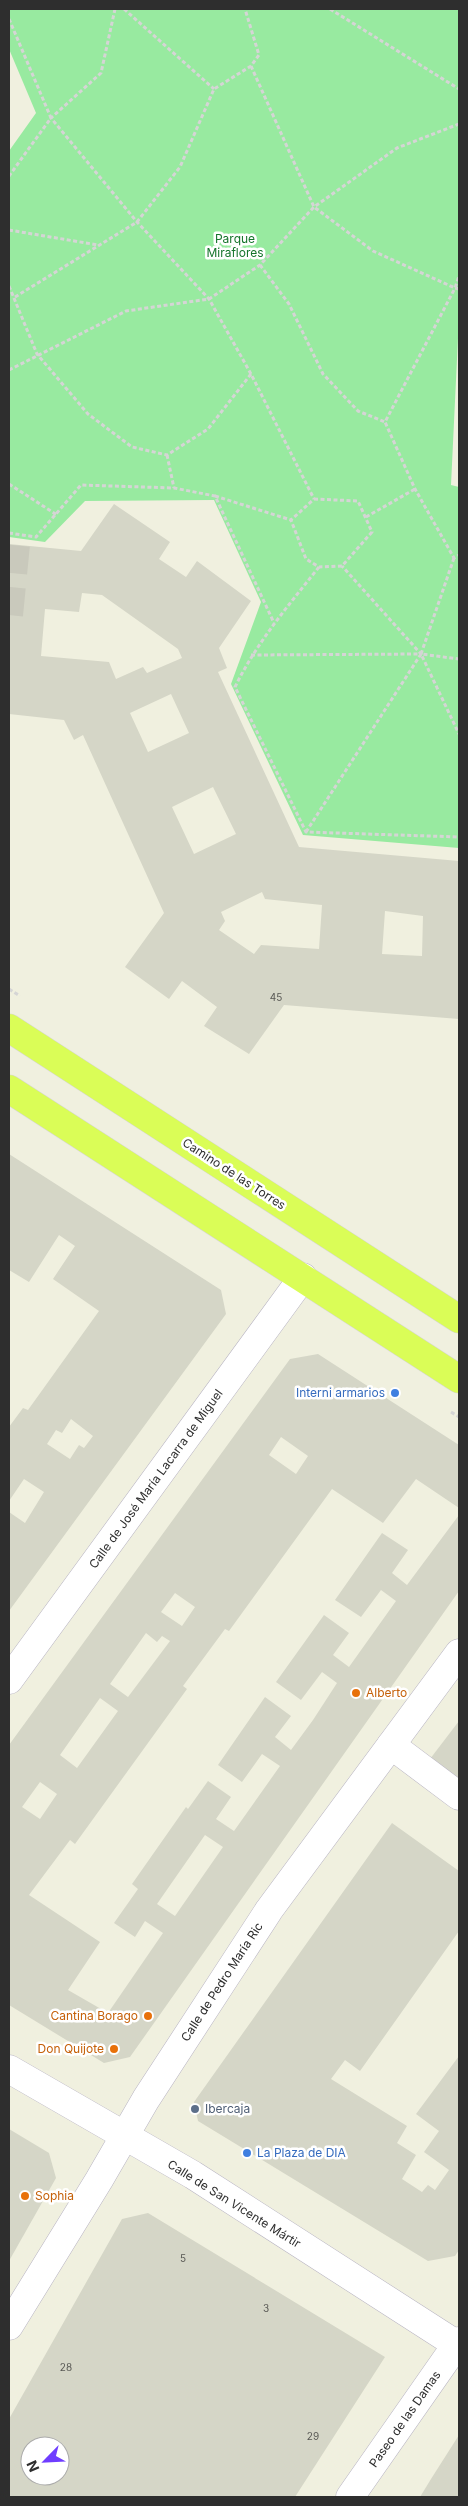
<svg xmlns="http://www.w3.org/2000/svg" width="468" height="2506" font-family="Inter,sans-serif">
<rect width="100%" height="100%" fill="#f0f0df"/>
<path fill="#98eaa0" d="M9 9H459V317L451 485 459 487V848L303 835 231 684 261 602 214 500 85 501 45 542 9 537V151L36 113 9 49Z"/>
<g fill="#d5d6c7" fill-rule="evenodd">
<path d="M114 504 170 542 159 559 186 577 197 561 251 601 219 648 227 668 218 672 299 847 459 861V1019L284 1005 249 1054 204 1026 217 1007 182 981 169 999 125 967 164 913 83 735 74 740 64 720 9 714V544L81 551ZM82 593 102 595 178 649 182 658 147 673 143 667 116 679 109 662 41 656 45 609 79 612ZM171 694 189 733 148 752 130 713ZM213 787 236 834 194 854 172 807ZM262 892 265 899 322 905 319 949 261 945 254 954 219 930 225 921 221 912ZM385 911 423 916 422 956 382 954Z"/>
<path d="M9 1154 221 1290 226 1314 9 1611V1512L25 1523 44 1492 24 1479 9 1501V1427L23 1408 28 1410 99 1311 53 1279 75 1246 59 1235 29 1282 9 1270ZM71 1419 93 1436 84 1448 79 1445 70 1459 47 1444 56 1430 62 1433Z"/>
<path d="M318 1354 459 1445V1508L416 1479 383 1523 332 1489 229 1631 225 1629 183 1686 187 1689 75 1844 70 1840 29 1895 100 1942 68 1990 108 2013 163 1933 145 1921 135 1937 114 1923 138 1889 132 1884 186 1807 188 1809 208 1781 231 1797 216 1819 234 1831 280 1766 262 1754 242 1782 218 1765 265 1697 291 1716 275 1737 291 1750 313 1720 337 1683 322 1672 301 1700 276 1682 324 1615 349 1633 333 1655 349 1667 396 1601 381 1590 361 1617 335 1600 382 1533 408 1550 392 1573 407 1585 459 1515V1591L130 2057 104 2063 9 2005V1745L290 1359ZM281 1437 308 1456 296 1474 269 1455ZM175 1593 195 1607 182 1626 161 1612ZM146 1633 157 1642 162 1636 170 1641 128 1697 110 1684ZM100 1698 118 1711 77 1768 60 1755ZM40 1782 57 1794 40 1819 22 1807ZM205 1835 223 1847 175 1916 157 1904Z"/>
<path d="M459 1721V1780L430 1759Z"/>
<path d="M392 1823 459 1871V1931L360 2071 345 2060 331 2079 407 2126 397 2143 416 2155 402 2179 422 2192 428 2185 435 2190 449 2170 424 2152 439 2131 416 2114 459 2056V2250L455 2256 428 2261 198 2121 194 2102Z"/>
<path d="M9 2129 49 2153 56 2178 9 2261Z"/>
<path d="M148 2213 385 2357 295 2497H9V2419L122 2219ZM30 2446H60V2476H30Z"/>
<path d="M459 2435V2497H420L431 2479Z"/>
</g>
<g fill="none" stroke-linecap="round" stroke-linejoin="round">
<path stroke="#c9c9bc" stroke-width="28" stroke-dasharray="28 14" stroke-linecap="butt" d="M9 615 17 534"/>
<g stroke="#b7b3c2" stroke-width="29">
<g id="street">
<path d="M9 1680 303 1277"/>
<path d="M391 1745 459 1796"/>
<path d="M9 2069 193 2175 459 2346"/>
<path d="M9 2326 99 2180 146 2099 269 1910 459 1653"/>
</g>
</g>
<g stroke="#b7b3c2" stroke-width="29">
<path id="secondary" d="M350 2497 459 2341"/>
</g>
<g stroke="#d5d5d5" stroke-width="29">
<g id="primary">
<path d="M9 1028 459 1319"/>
<path d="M9 1089 459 1379"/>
</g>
</g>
<g stroke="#d5d5d5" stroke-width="3" stroke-dasharray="4 2.5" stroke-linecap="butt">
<path d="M115 9 101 73 51 118 137 222 209 299 251 374 314 499"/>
<path d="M124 9 214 89"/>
<path d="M330 9 459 89"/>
<path d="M9 19 51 118 9 176"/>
<path d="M251 66 314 207 373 251 455 288 459 276"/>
<path d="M9 230 98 245"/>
<path d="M260 265 289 304 323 374 358 411 385 422"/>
<path d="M9 286 37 354 88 414 132 447 167 455 208 429 251 374"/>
<path d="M459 289 455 288 385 422 415 489 454 558 459 555"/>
<path d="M15 297 137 222 180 167 214 89 251 66 259 55 245 9"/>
<path d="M9 370 126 311 209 299 260 265 314 207 397 148 459 124"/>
<path d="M167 455 174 488"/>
<path d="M9 484 57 515"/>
<path d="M215 496 291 520"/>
<path d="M314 499 358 501 372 532 342 566 319 567 306 559 291 520Z"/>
<path d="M366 517 415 489"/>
<path d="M9 533 36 537 81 485 174 488 215 496 274 623"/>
<path d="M454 558 421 654 459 659"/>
<path d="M319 567C288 606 257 642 235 687L306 832 459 837"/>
<path d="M251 655 421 654 342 566"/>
<path d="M306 832 421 654 459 734"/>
<path d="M9 989 20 996"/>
<path d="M451 1412 459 1417"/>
</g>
<use href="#street" stroke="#fff" stroke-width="28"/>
<use href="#secondary" stroke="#fff" stroke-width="28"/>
<use href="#primary" stroke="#dafd57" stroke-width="28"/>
</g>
<g fill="#3f7fe0" stroke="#fff" stroke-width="2">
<circle cx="395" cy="1393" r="5"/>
<circle cx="247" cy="2153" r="5"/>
</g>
<g fill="#e8710a" stroke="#fff" stroke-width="2">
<circle cx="356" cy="1693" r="5"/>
<circle cx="148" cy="2016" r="5"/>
<circle cx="114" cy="2049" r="5"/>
<circle cx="25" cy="2196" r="5"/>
</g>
<circle fill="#5c6f8a" stroke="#fff" stroke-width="2" cx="195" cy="2109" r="5"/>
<g text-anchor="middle" stroke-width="5" stroke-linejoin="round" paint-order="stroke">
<g font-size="10" fill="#585854">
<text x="276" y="1001">45</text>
<text x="183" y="2262">5</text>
<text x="266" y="2312">3</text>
<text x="66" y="2371">28</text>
<text x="313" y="2440">29</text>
</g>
<g font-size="12" fill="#15742b" stroke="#fff">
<text x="235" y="243">Parque<tspan x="235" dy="14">Miraflores</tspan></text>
</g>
<g font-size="12" fill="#2e2e2e" stroke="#fff">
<text transform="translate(234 1174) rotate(33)" y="4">Camino de las Torres</text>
<text transform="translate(156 1479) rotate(-54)" y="4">Calle de José María Lacarra de Miguel</text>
<text transform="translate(222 1982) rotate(-57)" y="4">Calle de Pedro María Ric</text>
<text transform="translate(234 2204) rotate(32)" y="4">Calle de San Vicente Mártir</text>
<text transform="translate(405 2419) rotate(-55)" y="4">Paseo de las Damas</text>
</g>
<g font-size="12" fill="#366cbe" stroke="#fff" text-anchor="end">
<text x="385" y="1397">Interni armarios</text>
<text x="257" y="2157" text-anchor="start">La Plaza de DIA</text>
</g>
<g font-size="12" fill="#c56008" stroke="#fff" text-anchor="start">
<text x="366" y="1697">Alberto</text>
<text x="138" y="2020" text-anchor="end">Cantina Borago</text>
<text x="104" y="2053" text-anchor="end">Don Quijote</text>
<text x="35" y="2200">Sophia</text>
</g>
<g font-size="12" fill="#4e5e75" stroke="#fff" text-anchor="start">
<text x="205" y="2113">Ibercaja</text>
</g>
</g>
<rect width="468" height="2506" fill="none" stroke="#2e2e2e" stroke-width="20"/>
<g transform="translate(45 2461) rotate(246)"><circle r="24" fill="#ffffff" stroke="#ababab"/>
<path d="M0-4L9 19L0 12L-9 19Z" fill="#6f3dff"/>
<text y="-8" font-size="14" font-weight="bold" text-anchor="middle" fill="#2e2e2e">N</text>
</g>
</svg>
